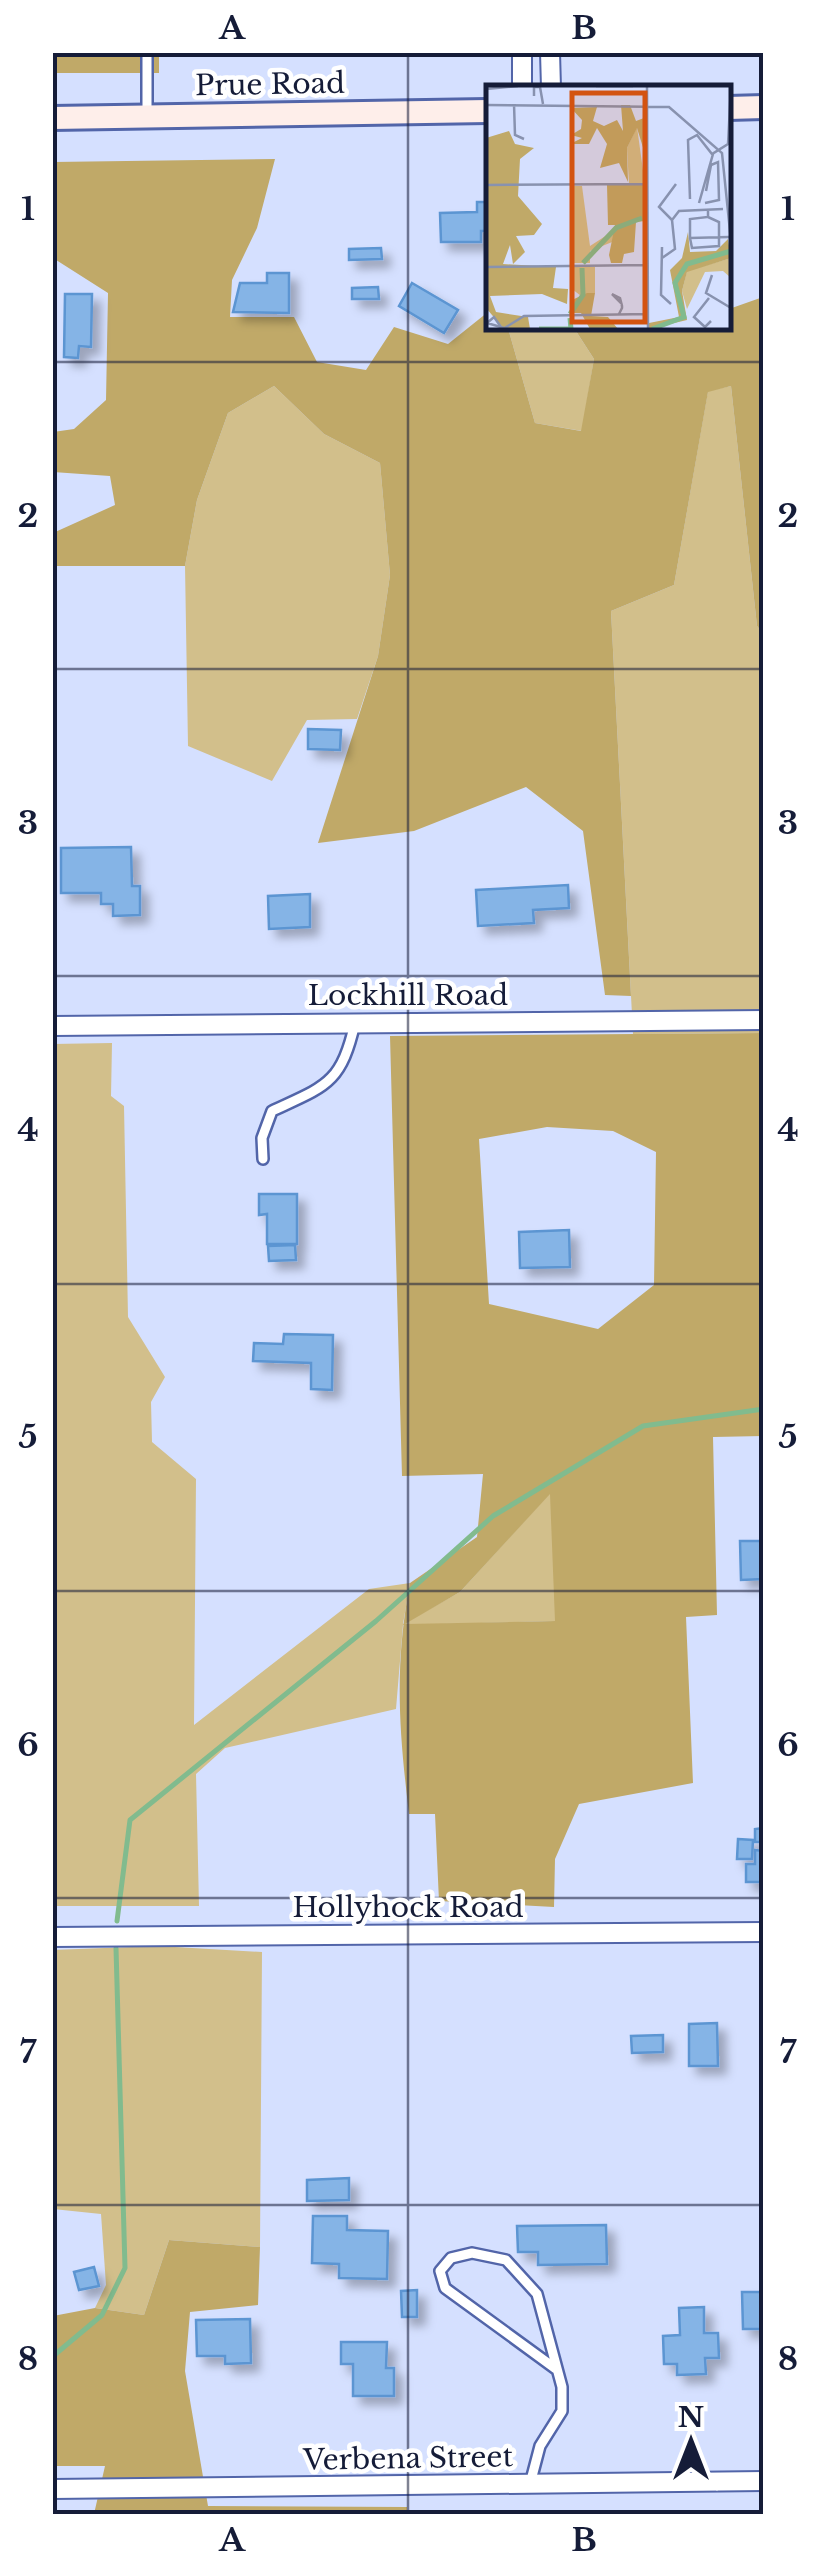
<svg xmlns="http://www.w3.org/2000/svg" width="816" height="2567" font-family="'Libre Baskerville',serif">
<defs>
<filter id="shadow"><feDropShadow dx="8" dy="8" stdDeviation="5" flood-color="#0004"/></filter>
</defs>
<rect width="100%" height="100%" fill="#d5e0ff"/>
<g fill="#d2bf8b">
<path d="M508 328H574L594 359 582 431 535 423Z"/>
<path d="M274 386 324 434 380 463 390 575 378 656 357 719 307 720 272 781 188 746 185 566 197 500 228 413Z"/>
<path d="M731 386 757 626 763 633V1033L633 1034 611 611 674 585 708 391Z"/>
<path d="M112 1043 111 1096 124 1106 128 1317 165 1377 151 1402 152 1442 196 1479 194 1725 369 1589 410 1583 403 1624 460 1592 551 1492 556 1621 403 1625 396 1709 225 1748 196 1774 199 1906H53L52 1044Z"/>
<path d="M158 1946 262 1952 260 2247 169 2240 144 2315 95 2308 106 2285 101 2214 53 2209 52 1950Z"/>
</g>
<g fill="#c0a968" fill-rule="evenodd">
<path d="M52 53H159V73H53Z"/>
<path d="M275 159 257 228 232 280 230 317H294L317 362 366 370 394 327 448 344 488 312V328H508L535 423 581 431 594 359 574 328H728L729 309 763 297V633L757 626 731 386 708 392 674 585 611 611 631 996 605 995 583 831 526 787 414 831 318 843 378 656 390 575 380 463 324 434 274 386 228 413 197 500 185 566H53V533L115 505 110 476 53 472V432L74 429 106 400 108 293 53 258V162Z"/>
<path d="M763 1033V1436L713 1437 717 1615 686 1617 693 1783 579 1804 555 1859 554 1907 439 1901 435 1814H409C399 1730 394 1667 410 1583L477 1537 483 1474 402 1476 390 1036ZM547 1127 613 1131 656 1152 654 1285 598 1329 489 1304 479 1139ZM550 1494 555 1621 405 1624 460 1592Z"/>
<path d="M169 2240 260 2247 258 2305 190 2312 185 2371 208 2506 407 2507V2514H94L105 2466H53V2316L95 2308 144 2315Z"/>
</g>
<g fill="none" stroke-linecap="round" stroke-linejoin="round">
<g stroke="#81bb8e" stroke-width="5">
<path d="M117 1921 130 1820 376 1621 493 1516 643 1426 764 1409"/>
<path d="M52 2357 102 2315 125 2268 116 1948"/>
</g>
</g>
<g fill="#85b4e6" stroke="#5b95d2" stroke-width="2.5" filter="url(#shadow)">
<path d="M477 202H488V231H481V242H441L440 213 477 212Z"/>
<path d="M381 248 382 259 349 260V249Z"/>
<path d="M267 273H289V313L233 312 240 283H267Z"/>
<path d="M412 283 458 310 444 333 399 306Z"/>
<path d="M378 287 379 299H352V288Z"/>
<path d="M65 294H92L91 347 79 346 78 358 64 357Z"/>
<path d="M308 729 341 730 340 750 308 749Z"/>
<path d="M131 847 132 886H140V915L113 916V904H101V893H61V848Z"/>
<path d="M568 885 569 908 533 910 534 923 478 926 476 890Z"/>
<path d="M310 894V927L269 929 268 896Z"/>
<path d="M259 1194H297V1244H267V1214L259 1215Z"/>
<path d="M569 1230 570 1267 520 1268 519 1232Z"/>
<path d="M295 1245 296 1260 269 1261 268 1246Z"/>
<path d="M284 1334 333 1335 332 1390 311 1389V1363L253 1361 254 1343 283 1344Z"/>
<path d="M740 1541H764V1579L741 1580Z"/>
<path d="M764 1828V1842H755V1829Z"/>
<path d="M738 1839 753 1840 752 1859H737Z"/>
<path d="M755 1850 764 1851V1882H746V1864H755Z"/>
<path d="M717 2023 718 2066H689V2024Z"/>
<path d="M663 2035V2052L632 2053 631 2036Z"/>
<path d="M349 2178V2200L307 2201V2180Z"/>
<path d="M313 2216H347V2230L388 2231 387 2279 339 2278V2264L312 2263Z"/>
<path d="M606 2225 607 2264 538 2265V2252H518L517 2226Z"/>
<path d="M94 2267 99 2286 79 2290 74 2272Z"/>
<path d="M417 2290V2317H402L401 2291Z"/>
<path d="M742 2292H764V2329H743Z"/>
<path d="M704 2307V2333H718L719 2358H705L706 2374 677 2375V2364H664L663 2336 680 2335 679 2308Z"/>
<path d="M250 2319 251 2363 225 2364V2356H197L196 2320Z"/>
<path d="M341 2342H387L386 2368H394V2396H353V2364H341Z"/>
</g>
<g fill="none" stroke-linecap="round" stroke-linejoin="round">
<g stroke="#5265a9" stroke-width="14">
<g id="service">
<path d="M147 52V113"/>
<path d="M263 1159 262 1138 272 1111C326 1086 341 1084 355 1023"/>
<path d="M530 2484 540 2446 562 2411V2387L537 2294 506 2260 472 2253 451 2258 440 2271 445 2288 556 2369"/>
</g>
</g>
<g stroke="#5265a9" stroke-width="22">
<g id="minor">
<path d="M522 52V88"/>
<path d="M550 52 551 88"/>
<path d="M52 1026 764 1020"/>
<path d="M52 1937 764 1932"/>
<path d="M52 2489 764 2481"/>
</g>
</g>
<g stroke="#5265a9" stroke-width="28">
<g id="secondary">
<path d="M728 108 764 107"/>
<path d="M52 118 488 111"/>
</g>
</g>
<use href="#service" stroke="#fff" stroke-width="9"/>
<use href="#minor" stroke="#fff" stroke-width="18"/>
<use href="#secondary" stroke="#feeeea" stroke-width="22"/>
</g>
<path fill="none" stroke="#151c38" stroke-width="2.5" stroke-opacity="0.55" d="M408 52V2514M52 362H764M52 669H764M52 976H764M52 1284H764M52 1591H764M52 1898H764M52 2205H764"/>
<g text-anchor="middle" stroke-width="9" stroke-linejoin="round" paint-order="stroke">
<g font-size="28" fill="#151c38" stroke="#fff">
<text transform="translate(270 84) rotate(-1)" y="10">Prue Road</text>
<text x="408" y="1005">Lockhill Road</text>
<text x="408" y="1917">Hollyhock Road</text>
<text transform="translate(408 2458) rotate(-1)" y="10">Verbena Street</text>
</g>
</g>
<g transform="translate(486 85)">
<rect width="245" height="245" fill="#d5e0ff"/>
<path d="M151 42 159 100H143L141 63ZM87 101H96L104 161 135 141 136 153 104 166V178H87ZM245 173V193L237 186 219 187 201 224 196 206 201 186ZM88 182H109V208L99 214 86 204Z" fill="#d2bf8b"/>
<path d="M135 20H144L150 36 158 33 159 69 151 43 141 63 142 97 133 78 114 83 121 59 111 43 103 59H84L96 53 85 50 95 44 96 35 85 23 111 22 107 36 118 41 131 35 137 46ZM23 46 29 59 48 63 34 74 32 111 56 139 48 150 30 151 39 167 27 179 24 160 17 179 70 182 67 203 82 204 81 219 56 209 4 211 10 227 42 232 44 244H18L0 223V53ZM121 100H159V136L150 137 148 167 138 169 136 178H125L123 170 129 140H122ZM202 147 204 167 230 166 242 154 245 173 201 187 196 206 201 235 163 244V238L193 232 184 185 196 173ZM101 208H109L105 231 122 232 132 244H104L95 228H85L86 215Z" fill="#c0a968"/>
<path fill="none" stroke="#81bb8e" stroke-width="5" d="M97 178 130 143 156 133M84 229 97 210 96 183M53 244H85L84 233M166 244 198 232 189 198 201 179 245 166"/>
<path fill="none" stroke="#8892af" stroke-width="2.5" d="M110 1H147M161 1 162 244M0 4 32 1M48 11V2H54L57 19M28 19 29 50 38 54M0 20 183 22 236 68 245 156M0 100 161 99M204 114 202 55 211 50 226 69 242 59 245 1M213 118 227 69M219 118 233 115 232 77 225 80 220 106M222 124V132L204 134V153L243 152M186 135 173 122 190 99M204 153 206 163 233 161V137L222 132M176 162 175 210 185 219M176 173 189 164 186 135 193 126 237 124M0 182 161 180M226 190 220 208 245 223M223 213 208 232 219 242 225 236M133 229 136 223V221L134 213 126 209 136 219M15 242 8 232 1 238 18 243M17 244 38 231 162 229"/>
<path fill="#d35310" fill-opacity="0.15" stroke="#d35310" stroke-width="5" d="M86 8H159V237H86Z"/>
<rect width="245" height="245" fill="none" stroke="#151c38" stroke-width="5"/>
</g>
<rect width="816" height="2567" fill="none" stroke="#ffffff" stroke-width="110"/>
<g transform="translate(691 2442)" stroke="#ffffff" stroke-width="8" paint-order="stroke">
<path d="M0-8L18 38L0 25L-18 38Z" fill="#151c38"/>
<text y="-15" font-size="28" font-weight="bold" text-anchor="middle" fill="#151c38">N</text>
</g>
<rect x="55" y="55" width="706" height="2457" fill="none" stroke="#151c38" stroke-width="4"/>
<g font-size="32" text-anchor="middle" font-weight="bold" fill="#151c38">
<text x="232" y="39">A</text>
<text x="584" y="39">B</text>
<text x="28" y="220">1</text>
<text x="788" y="220">1</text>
<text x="28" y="527">2</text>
<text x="788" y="527">2</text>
<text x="28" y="834">3</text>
<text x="788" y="834">3</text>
<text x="28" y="1141">4</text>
<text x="788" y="1141">4</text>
<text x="28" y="1448">5</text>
<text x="788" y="1448">5</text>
<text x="28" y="1756">6</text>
<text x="788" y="1756">6</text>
<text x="28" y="2063">7</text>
<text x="788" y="2063">7</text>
<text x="28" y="2370">8</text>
<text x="788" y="2370">8</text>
<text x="232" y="2551">A</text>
<text x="584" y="2551">B</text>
</g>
</svg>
